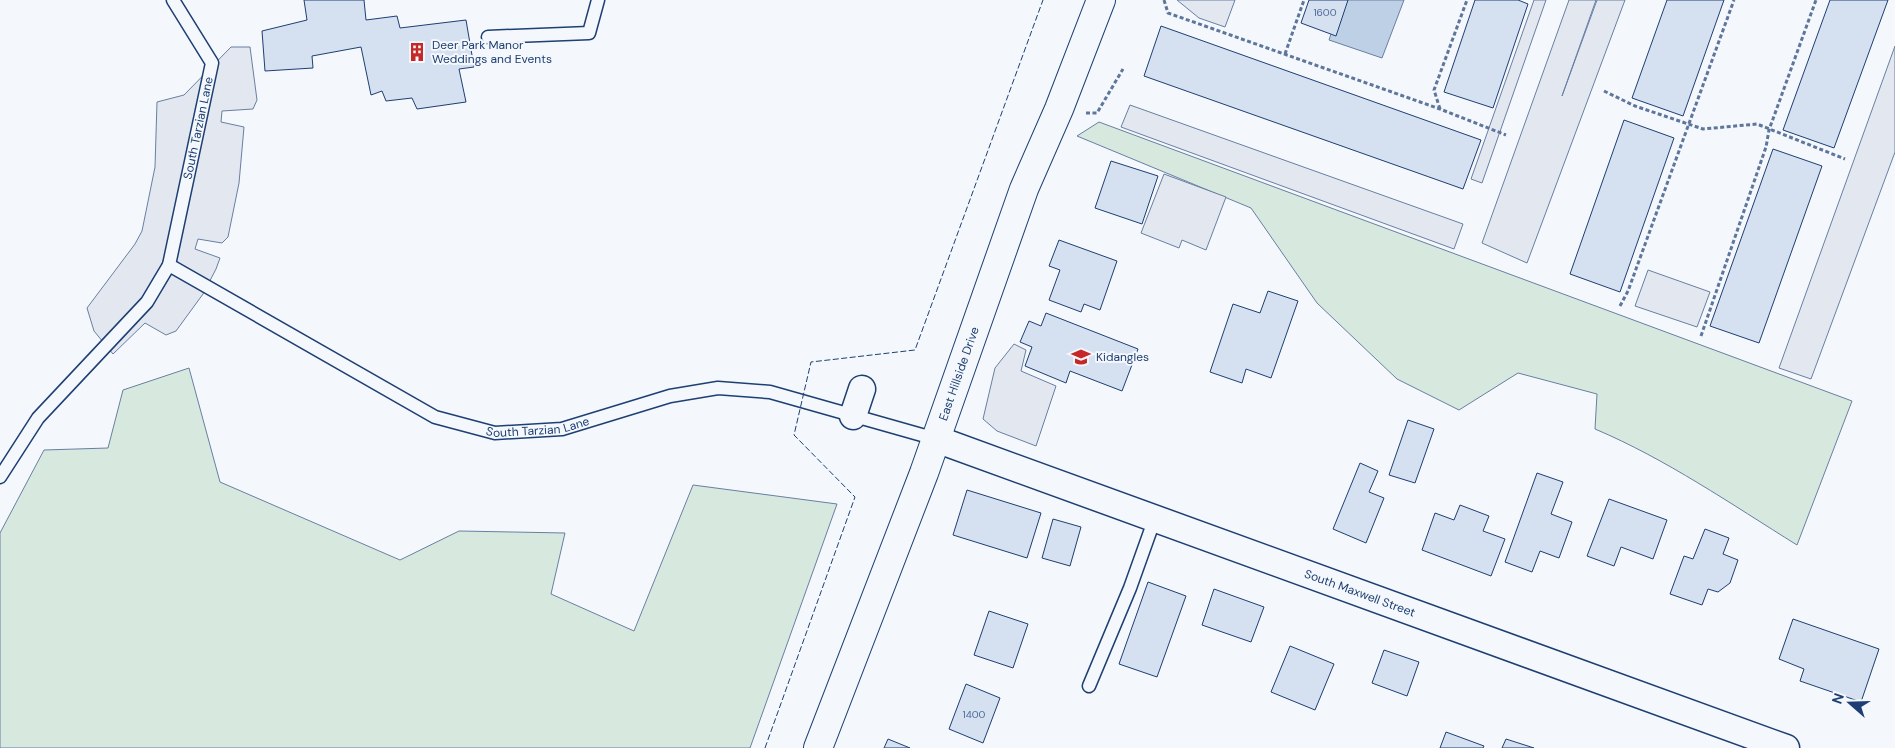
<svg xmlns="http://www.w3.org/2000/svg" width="1895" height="748" font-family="'DM Sans',sans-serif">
<rect width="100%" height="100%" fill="#f4f7fb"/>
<g fill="#d7e8df" stroke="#687fa3">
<path d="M1099 122 1852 401 1797 545C1731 504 1666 459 1595 429L1597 394 1518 373 1459 410 1397 379 1317 303 1251 208 1077 136Z"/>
<path d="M189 368 220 482 400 560 459 531 565 533 551 594 634 631 693 485 837 504 750 748H0V533L44 450 108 448 123 390Z"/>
</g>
<g fill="#e3e8f0" stroke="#687fa3">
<path d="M1177 0H1235L1225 27 1199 18Z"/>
<path d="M1534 0H1546L1482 183 1471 179Z"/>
<path d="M1569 0H1596L1562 96 1597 0H1625L1527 263 1482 243Z"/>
<path d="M1895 46V152L1811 379 1779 368Z"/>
<path d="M231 47H250L257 100 253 109 222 111 221 122 244 127 239 183 228 237 222 243 198 239 195 249 220 258 216 269 203 294 176 331 166 335 145 323 113 354 94 331 87 308 135 244 142 231 155 167 157 102 184 95Z"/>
<path d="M1130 105 1463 224 1454 249 1121 127Z"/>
<path d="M1164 174 1226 197 1206 250 1182 240 1179 248 1141 233Z"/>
<path d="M1648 270 1710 292 1697 327 1635 306Z"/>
<path d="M1014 344 1026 350 1021 371 1056 386 1036 446 997 431 983 419 995 368Z"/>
</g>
<path fill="#bed0e5" stroke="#687fa3" d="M1342 0H1404L1382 58 1329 40Z"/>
<g fill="#d5e0f0" stroke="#1d3f73">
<path d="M304 0H364L366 20 397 16 400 28 466 20 474 67 459 69 466 102 417 109 412 98 386 101 382 91 371 95 361 47 312 56 313 68 265 71 262 31 307 20Z"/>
<path d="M1309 0H1348L1336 36 1301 23Z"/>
<path d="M1475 0H1518L1528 4 1493 108 1444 92Z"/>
<path d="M1667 0H1724L1683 116 1632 98Z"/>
<path d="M1830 0H1888L1834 148 1783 130Z"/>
<path d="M1161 26 1481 140 1463 189 1144 76Z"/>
<path d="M1624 120 1674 138 1620 292 1570 274Z"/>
<path d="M1773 149 1822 166 1759 343 1710 326Z"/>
<path d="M1111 161 1158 176 1142 224 1095 208Z"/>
<path d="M1059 240 1117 261 1100 310 1084 304 1081 312 1049 300 1060 270 1049 266Z"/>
<path d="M1268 291 1298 301 1271 378 1246 369 1242 383 1210 372 1233 304 1260 313Z"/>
<path d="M1046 313 1138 349 1122 391 1070 371 1066 383 1025 366 1032 347 1020 342 1029 321 1041 326Z"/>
<path d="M1408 420 1434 429 1415 483 1389 475Z"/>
<path d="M1360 463 1378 471 1369 492 1384 498 1366 543 1333 529Z"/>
<path d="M1537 473 1563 482 1551 514 1572 522 1559 558 1540 551 1532 572 1505 562Z"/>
<path d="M967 490 1041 513 1027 558 953 535Z"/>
<path d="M1609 499 1667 520 1653 559 1621 547 1614 566 1587 556Z"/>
<path d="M1460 505 1489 516 1483 531 1505 539 1491 576 1422 550 1435 513 1454 520Z"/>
<path d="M1053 519 1081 527 1070 566 1042 558Z"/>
<path d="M1705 529 1729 538 1723 554 1738 560 1730 583 1718 592 1708 589 1702 605 1670 594 1684 556 1693 559Z"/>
<path d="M1148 582 1186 596 1157 677 1119 664Z"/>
<path d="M1214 589 1264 607 1251 642 1202 625Z"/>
<path d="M989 611 1028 624 1013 668 974 655Z"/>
<path d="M1793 619 1879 649 1861 702 1800 681 1804 669 1779 659Z"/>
<path d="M1290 646 1334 664 1315 710 1271 692Z"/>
<path d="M1384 650 1419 662 1407 696 1372 683Z"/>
<path d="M966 684 1000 698 983 743 949 729Z"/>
<path d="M1446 732 1484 746 1483 748H1440Z"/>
<path d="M888 739 910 748H884Z"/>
<path d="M1506 739 1534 748H1502Z"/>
</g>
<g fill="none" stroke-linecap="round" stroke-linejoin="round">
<g stroke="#1d3f73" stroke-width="15">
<g id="lane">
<path d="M488 37 589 33 598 0"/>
<path id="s1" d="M169 265 212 63 173 0"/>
<path id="s2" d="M0 477 38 418 147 302 169 265 435 417 495 433 562 429 670 396 718 388 770 392 936 439"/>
<path d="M1089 686 1130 588 1155 518"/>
</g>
</g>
<g stroke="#1d3f73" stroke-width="29">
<g id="street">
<path d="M853 416 862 389"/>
<path id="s3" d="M936 439 1786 748"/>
</g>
</g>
<g stroke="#1d3f73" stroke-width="30">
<g id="secondary">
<path id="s4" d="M818 748 924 473 1024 189 1059 109 1101 0"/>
</g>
</g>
<g stroke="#5e769c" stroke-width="3" stroke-dasharray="4 2.5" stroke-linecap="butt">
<path d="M1164 0 1168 13 1440 109 1506 135"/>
<path d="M1285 54 1304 0"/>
<path d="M1604 91 1635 106 1703 129 1757 124 1845 159"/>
<path d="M1440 109 1434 90 1467 0"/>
<path d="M1086 113H1097L1123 69"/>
<path d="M1620 306 1628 291 1734 0"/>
<path d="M1701 336 1766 147 1769 130 1816 0"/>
</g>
<use href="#lane" stroke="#f4f7fb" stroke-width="12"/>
<use href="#street" stroke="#f4f7fb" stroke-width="26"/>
<use href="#secondary" stroke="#f4f7fb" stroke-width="28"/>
<path stroke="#1d3f73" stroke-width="1" stroke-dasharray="6 2.5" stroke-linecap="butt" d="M765 748 855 497 794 435 811 362 915 350 1043 0"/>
</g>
<defs>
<g id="building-bare" transform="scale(1.5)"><path d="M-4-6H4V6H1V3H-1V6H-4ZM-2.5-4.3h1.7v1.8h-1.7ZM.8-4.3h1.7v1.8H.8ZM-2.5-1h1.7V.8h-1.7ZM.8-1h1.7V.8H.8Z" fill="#c62828" stroke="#f4f7fb" stroke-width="2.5" paint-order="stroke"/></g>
<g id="school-bare" transform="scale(1.5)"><path d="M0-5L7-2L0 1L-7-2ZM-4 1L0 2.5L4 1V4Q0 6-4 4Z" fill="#c62828" stroke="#f4f7fb" stroke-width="2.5" paint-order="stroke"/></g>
</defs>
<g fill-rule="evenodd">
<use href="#building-bare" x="417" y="52"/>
<use href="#school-bare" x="1081" y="357"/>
</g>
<g text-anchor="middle" stroke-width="4" stroke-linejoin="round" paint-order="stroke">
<g font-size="10" fill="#4b6792">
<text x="1325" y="16">1600</text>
<text x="974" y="718">1400</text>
</g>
<g font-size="12" fill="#1d3f73" stroke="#f4f7fb" text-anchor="start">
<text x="432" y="49">Deer Park Manor<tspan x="432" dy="14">Weddings and Events</tspan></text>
<text x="1096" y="361">Kidangles</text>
</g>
<g font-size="12" fill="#1d3f73" stroke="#f4f7fb">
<text dy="4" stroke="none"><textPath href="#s1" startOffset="140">South Tarzian Lane</textPath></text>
<text dy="4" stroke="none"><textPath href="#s4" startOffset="400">East Hillside Drive</textPath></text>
<text dy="4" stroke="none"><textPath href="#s2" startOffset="684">South Tarzian Lane</textPath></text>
<text dy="4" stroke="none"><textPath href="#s3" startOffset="451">South Maxwell Street</textPath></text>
</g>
</g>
<g transform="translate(1850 703) rotate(290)" stroke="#f4f7fb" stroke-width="4" paint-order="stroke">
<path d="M0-4L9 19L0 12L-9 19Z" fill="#1d3f73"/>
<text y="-8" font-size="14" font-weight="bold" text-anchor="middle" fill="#1d3f73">N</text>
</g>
</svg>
